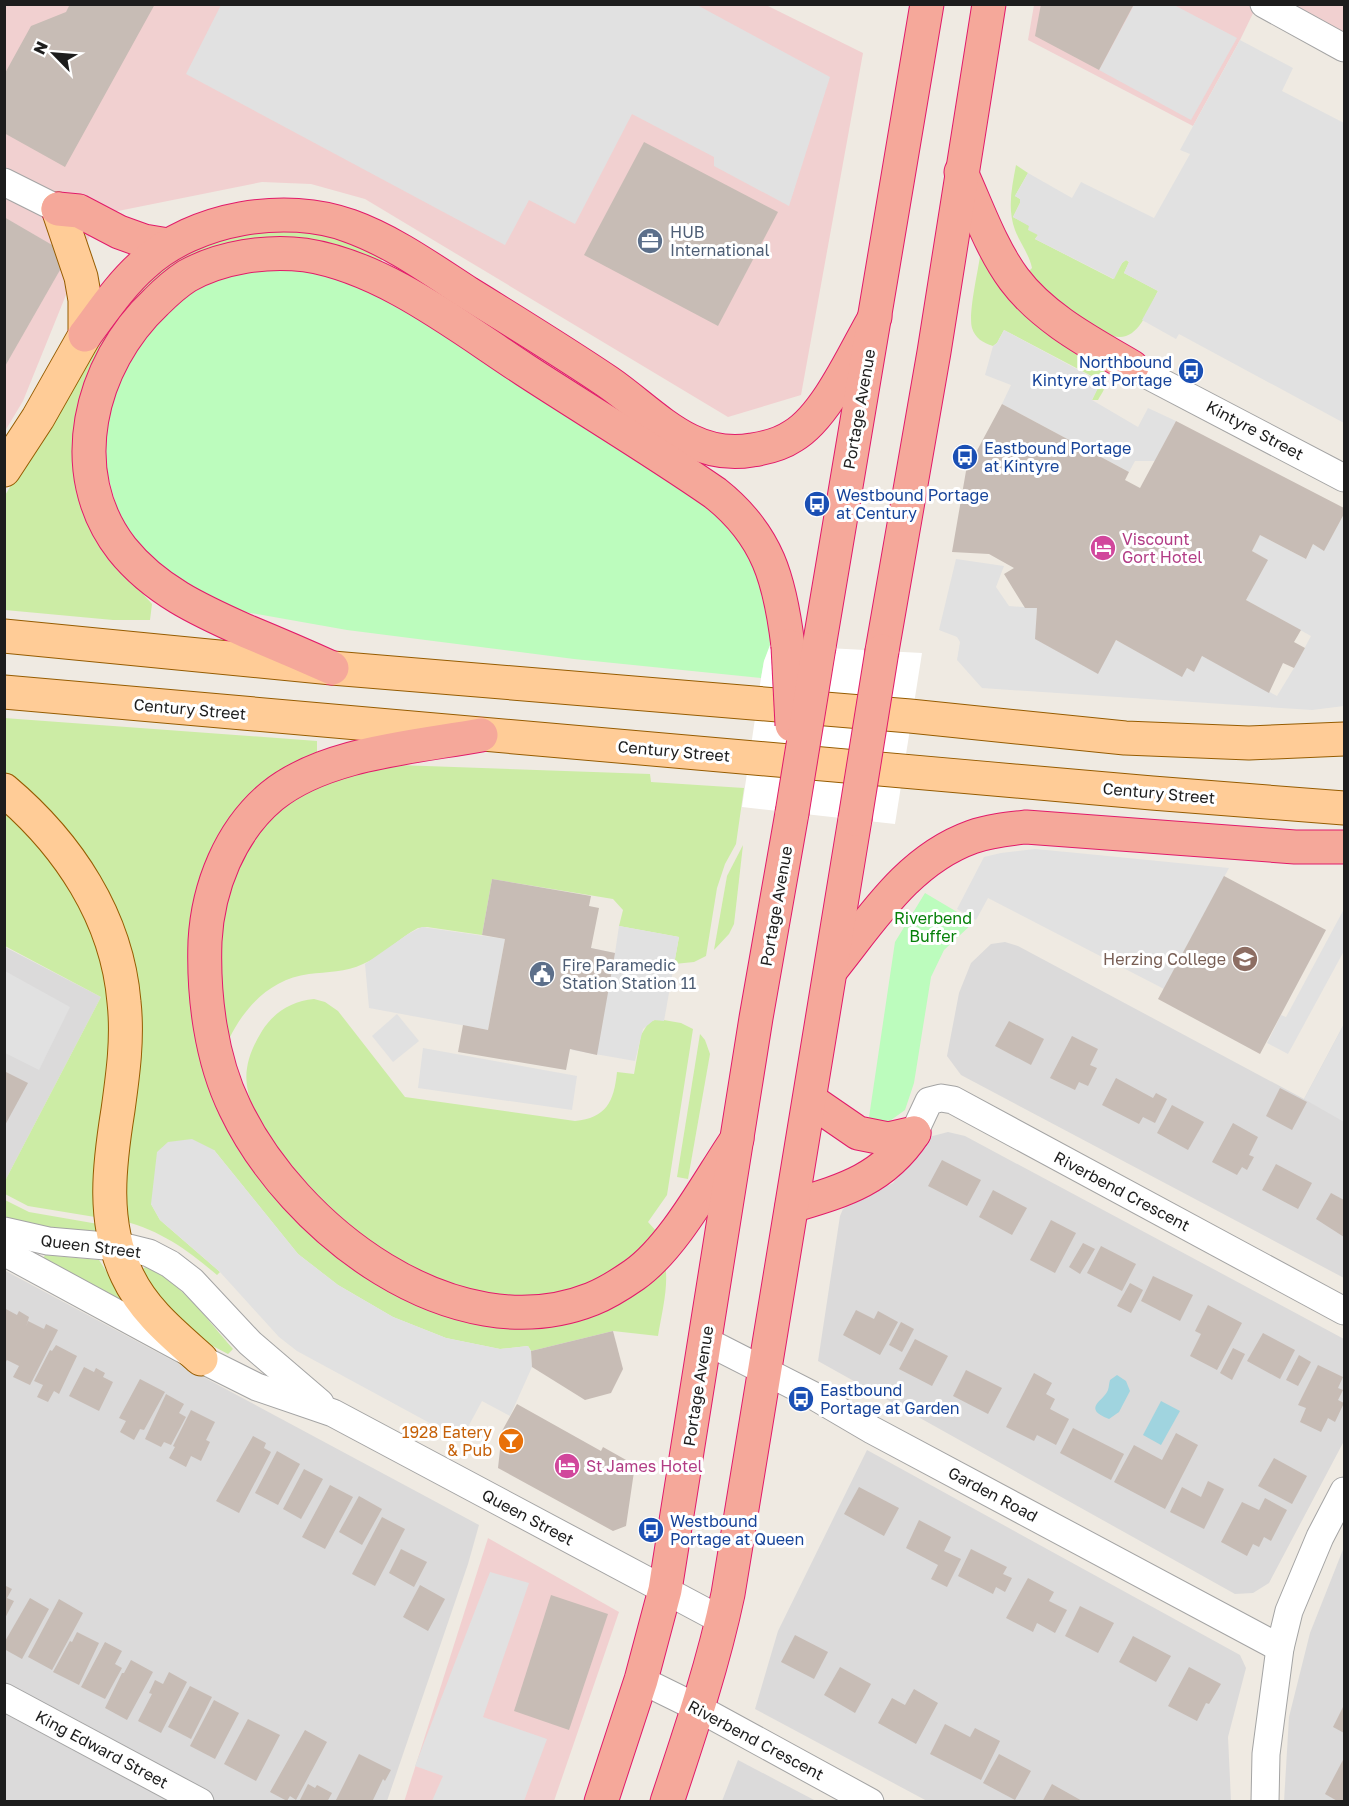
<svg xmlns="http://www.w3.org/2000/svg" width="1349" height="1806" font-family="'Golos Text',sans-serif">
<rect width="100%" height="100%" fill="#efeae2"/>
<g fill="#dbdada">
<path d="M1005 942 1018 946 1304 1099 1344 1024V1278L961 1075 947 1056 959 993 971 963 991 944Z"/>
<path d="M5 947 101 997 5 1181Z"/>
<path d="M948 1132 965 1136 1344 1339V1441L1269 1583 1253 1593 1235 1594 818 1361 840 1216 843 1209 893 1183 917 1154 925 1138Z"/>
<path d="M4 1270 479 1525 468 1564 387 1801H5Z"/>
<path d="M867 1450 1240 1655 1246 1668 1228 1737 1231 1801H927L755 1709 778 1631Z"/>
<path d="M1344 1547V1801L1284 1802 1289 1717 1310 1633Z"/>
<path d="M738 1760 816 1801H722Z"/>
</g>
<g fill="#f1d0d0">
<path d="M5 5H766L863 53 801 395 728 417 365 199 311 184 262 182 118 211H114L102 206 23 401 5 431Z"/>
<path d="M1034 5H1257L1240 40 1193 126 1028 40Z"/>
<path d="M1264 5H1344V48Z"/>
<path d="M488 1538 619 1612 554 1801 404 1802Z"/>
</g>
<g fill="#cceca5">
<path d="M1016 165 1028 173 1015 196 1020 199V203L1013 217 1030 226 1038 235 1035 239 1113 279 1122 263 1126 260 1129 262 1124 273 1158 291C1151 304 1142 331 1126 336 1100 345 1044 291 1026 274L1032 268C1029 254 1020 243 1015 230 1007 208 1012 187 1016 165Z"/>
<path d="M266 229 316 231 384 255 381 262 85 392 135 585 152 604 150 620H113L5 610 4 497 101 336 145 282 175 260 219 239Z"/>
<path d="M980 256 1103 369C1110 382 1105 388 1098 400H1092L1101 381 1004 330 997 343 993 346C983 343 975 338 972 328 968 314 978 272 980 256Z"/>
<path d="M4 718 317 741V757L193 912 259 1173 471 1318 665 1263C669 1286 662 1312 658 1336L613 1331 531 1351 528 1346 500 1349 446 1338 393 1317 338 1285 298 1254 214 1150 151 1204 160 1220 220 1272 217 1275C188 1250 161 1231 124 1221L134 978 5 775Z"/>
<path d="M398 765 650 774 651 782 744 788 736 844 725 864 717 888 706 956 694 962 674 964 679 937 619 926 623 910 613 899 492 879 482 935 427 927 418 928C399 938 383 956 363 964 346 972 327 972 309 974 271 979 245 1006 229 1039L220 1007 219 915 254 833 311 785Z"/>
<path d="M4 806 36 834 97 933 114 1005 95 1217 28 1206 5 1194V1181L101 997 5 946Z"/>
<path d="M743 845 734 924 729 934 714 950 727 876Z"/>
<path d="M314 999 325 1002 338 1011 405 1097 575 1121C606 1118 614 1102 617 1072L634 1074 641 1035 649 1022 658 1019 681 1023 693 1029 667 1195 648 1222 657 1232C621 1275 562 1303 505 1297 473 1294 442 1283 413 1270 397 1262 383 1250 368 1240 356 1231 342 1224 330 1214 319 1205 310 1191 300 1180 279 1155 252 1120 247 1086 244 1066 252 1047 262 1031 274 1012 292 1001 314 999Z"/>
<path d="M700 1034 705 1040 710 1054 688 1179 677 1177Z"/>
<path d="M5 1200 29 1212 98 1224 97 1231C66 1230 33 1229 5 1216Z"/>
<path d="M45 1255 99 1260 130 1308 43 1259Z"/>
<path d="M146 1266C183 1285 206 1318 233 1349L228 1354 207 1343 165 1307 141 1271Z"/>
</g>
<g fill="#bcfcbd">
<path d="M261 267 322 270 392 302 702 497 756 558 774 638 764 661 761 678 574 659 347 630 228 609 170 573 144 551 119 515 107 473 105 432 110 398 145 331 197 287 229 274Z"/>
<path d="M925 893 974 922 944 950 931 977 914 1083 905 1110 887 1123 868 1124 895 942Z"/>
</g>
<g fill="#e1e1e1">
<path d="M697 5 830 77 789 206 714 166V157L632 114 575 224 529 200 505 245 186 74 221 5Z"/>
<path d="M1134 5H1174L1237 38 1191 120 1099 70Z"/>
<path d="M1240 40 1293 68 1282 91 1344 123V423L1179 334 1176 339 1142 320 1158 291 1124 273 1129 262 1126 260 1122 263 1114 279 1035 239 1038 235 1028 230 1029 226 1013 217 1020 203V199L1015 196 1028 173 1072 198 1081 182 1154 218 1190 154 1180 150Z"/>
<path d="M1004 330 1101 382 1092 400 1138 427 1148 408 1176 421 1155 461H1135L1129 472 1002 404 1011 385 985 375 993 346 997 343Z"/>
<path d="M1344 514V706L1312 710 982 688 957 660 960 642 957 637 939 630 956 559 1004 566 996 587 1009 606 1037 608 1036 639 1097 673 1116 640 1182 676 1187 668 1194 672 1202 656 1277 696 1294 668 1311 636 1246 600 1267 560 1252 551 1260 535 1306 559 1313 544 1324 550Z"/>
<path d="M1035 849 1077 853 1229 868 1164 989 988 898 976 920 957 909 984 857 1001 853Z"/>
<path d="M1344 909V951L1288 1054 1267 1043 1281 1015 1286 1017Z"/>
<path d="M619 926 679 937 664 1021 654 1020 643 1029 635 1061 572 1050 591 948 615 953Z"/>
<path d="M422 927 505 939 488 1030 369 1008 365 964 408 934Z"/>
<path d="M5 971 70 1007 39 1070 5 1053Z"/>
<path d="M397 1014 419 1041 393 1062 372 1036Z"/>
<path d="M1344 1024V1122L1304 1099Z"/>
<path d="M423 1048 577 1076 572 1110 418 1088Z"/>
<path d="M192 1139 214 1150 298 1254 338 1285 393 1317 446 1338 500 1349 528 1346 531 1351 532 1367 510 1416 482 1401 461 1440 297 1351 279 1337 220 1272 160 1220 151 1204 157 1152 168 1142Z"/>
<path d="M490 1572 529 1583 483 1717 547 1739 524 1801H432L443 1776 415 1766Z"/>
</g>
<g fill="#a0d4df">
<path d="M1117 1375 1126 1381 1130 1391 1119 1412 1109 1419C1081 1408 1104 1401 1108 1390 1109 1387 1109 1383 1110 1380Z"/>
<path d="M1161 1401 1180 1411 1161 1445 1143 1435Z"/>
</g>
<path fill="#fff" d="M770 645 922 653 895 824 742 807 761 678 764 661Z"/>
<g fill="#c7bcb5">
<path d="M70 4H155L65 167 4 133V75L31 26 66 12Z"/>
<path d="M1041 4H1134L1099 70 1035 36Z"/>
<path d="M644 142 778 212 718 326 584 255Z"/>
<path d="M4 217 59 249 64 263 4 368Z"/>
<path d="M1002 404 1129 472 1125 480 1140 488 1176 421 1344 508V514L1324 551 1313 544 1306 559 1260 535 1252 551 1268 560 1246 600 1301 630 1294 642 1305 648 1294 668 1283 663 1269 693 1202 656 1194 672 1187 668 1182 677 1116 640 1098 674 1035 639 1037 608H1025L1004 574 1014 568 989 554 952 552 966 471Z"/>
<path d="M1224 876 1326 930 1260 1054 1158 999Z"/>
<path d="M492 879 591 896 589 906 599 908 591 948 615 953 597 1055 570 1049 566 1070 458 1052 463 1025 488 1030 505 939 482 935Z"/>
<path d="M1009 1021 1044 1039 1031 1065 995 1046Z"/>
<path d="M1072 1036 1098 1049 1090 1065 1097 1068 1088 1086 1079 1082 1075 1090 1050 1078Z"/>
<path d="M4 1071 28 1083 4 1127Z"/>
<path d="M1116 1078 1153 1098 1156 1093 1167 1099 1155 1123 1143 1117 1139 1124 1102 1105Z"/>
<path d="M1280 1088 1307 1102 1292 1130 1266 1116Z"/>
<path d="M1172 1105 1204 1122 1188 1150 1157 1133Z"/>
<path d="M1233 1123 1258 1137 1249 1155 1254 1157 1247 1170 1242 1167 1237 1175 1212 1162Z"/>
<path d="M942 1160 981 1180 967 1206 928 1186Z"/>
<path d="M1276 1164 1312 1183 1298 1209 1262 1190Z"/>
<path d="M993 1190 1027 1208 1012 1235 979 1217Z"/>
<path d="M1331 1193 1344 1200V1237L1316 1219Z"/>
<path d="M1051 1220 1076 1233 1055 1273 1030 1260Z"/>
<path d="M1083 1243 1095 1249 1080 1274 1069 1267Z"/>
<path d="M1101 1246 1136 1264 1122 1291 1087 1273Z"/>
<path d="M1153 1276 1193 1295 1180 1321 1141 1301Z"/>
<path d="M1130 1283 1143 1290 1131 1313 1117 1306Z"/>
<path d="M1208 1305 1242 1323 1217 1370 1190 1356 1201 1334 1195 1331Z"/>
<path d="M4 1308 17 1315 19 1311 29 1317 26 1327 28 1321 44 1329 46 1324 58 1330 30 1385 13 1377 19 1366 7 1360 4 1365Z"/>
<path d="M856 1310 874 1319 878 1311 898 1322 880 1355 843 1335Z"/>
<path d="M901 1322 914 1329 902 1352 889 1345Z"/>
<path d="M613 1331 623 1369 611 1393 585 1400 532 1367 531 1351Z"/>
<path d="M1263 1333 1295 1350 1280 1379 1247 1361Z"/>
<path d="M915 1339 948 1356 932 1386 899 1369Z"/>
<path d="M56 1345 77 1356 59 1394 54 1391 48 1402 37 1397 43 1385 34 1381 50 1350 52 1351Z"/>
<path d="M1233 1348 1245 1354 1232 1380 1220 1373Z"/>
<path d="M1299 1355 1311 1362 1298 1386 1286 1380Z"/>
<path d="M1318 1365 1343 1377 1338 1388 1343 1390 1338 1400 1344 1403 1335 1422 1328 1418 1321 1432 1300 1422 1306 1408 1298 1405Z"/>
<path d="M84 1367 94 1372 96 1368 105 1373 103 1377 113 1382 99 1411 69 1396Z"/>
<path d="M966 1370 1002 1388 988 1414 953 1396Z"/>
<path d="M1034 1373 1052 1383 1046 1394 1055 1399 1050 1409 1069 1419 1056 1445 1037 1435 1034 1441 1006 1427Z"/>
<path d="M140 1379 165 1392 144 1430 140 1429 134 1440 120 1432 126 1421 119 1418Z"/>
<path d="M166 1394 184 1404 179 1413 186 1417 171 1445 164 1442 161 1447 145 1439Z"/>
<path d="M517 1404 601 1451 603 1447 635 1465 626 1526 613 1531 498 1468 502 1431Z"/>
<path d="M191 1410 215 1422 206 1440 210 1442 201 1461 191 1456 186 1467 169 1458 175 1447 173 1446Z"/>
<path d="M1073 1428 1124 1454 1111 1480 1060 1453Z"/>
<path d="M1176 1433 1198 1445 1165 1509 1114 1482 1134 1445 1162 1460Z"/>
<path d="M253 1436 266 1443 264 1448 271 1452 239 1513 216 1501Z"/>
<path d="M277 1451 300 1464 278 1505 255 1493Z"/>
<path d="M1274 1458 1307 1476 1292 1504 1258 1486Z"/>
<path d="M304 1469 323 1479 301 1519 283 1509Z"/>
<path d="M1208 1481 1224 1489 1204 1529 1170 1512 1182 1487 1201 1497Z"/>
<path d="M330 1485 353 1497 325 1549 302 1537Z"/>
<path d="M859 1487 899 1508 884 1536 844 1514Z"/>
<path d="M359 1496 382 1509 362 1545 339 1532Z"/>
<path d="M1265 1498 1287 1510 1271 1541 1264 1537 1259 1547 1253 1544 1247 1556 1221 1542 1242 1502 1259 1510Z"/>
<path d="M382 1517 405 1529 375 1586 352 1574Z"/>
<path d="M919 1520 951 1537 944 1551 961 1559 947 1587 931 1579 938 1565 906 1548Z"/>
<path d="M401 1549 427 1562 414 1587 389 1573Z"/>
<path d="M971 1549 1007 1567 1003 1574 1012 1578 1005 1592 996 1587 993 1594 958 1576Z"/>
<path d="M1028 1578 1054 1592 1049 1601 1067 1610 1055 1633 1037 1623 1033 1632 1006 1618Z"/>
<path d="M4 1585 12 1589 7 1598 14 1601 4 1620Z"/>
<path d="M420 1585 445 1599 428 1631 403 1617Z"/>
<path d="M551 1595 608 1614 569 1730 514 1711Z"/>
<path d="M30 1598 49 1609 22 1659 4 1649V1643Z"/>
<path d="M59 1599 83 1613 52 1670 28 1657Z"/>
<path d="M1080 1606 1114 1623 1098 1653 1065 1636Z"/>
<path d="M77 1632 99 1643 79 1685 53 1672 70 1641 72 1642Z"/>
<path d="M795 1635 828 1652 814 1679 781 1662Z"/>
<path d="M1133 1636 1171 1656 1156 1682 1119 1662Z"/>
<path d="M105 1642 122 1651 115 1664 122 1668 105 1699 81 1687Z"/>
<path d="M131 1660 153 1672 127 1720 105 1708 122 1673H124Z"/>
<path d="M840 1667 871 1684 855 1713 824 1695Z"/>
<path d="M1189 1667 1221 1684 1209 1704 1206 1703 1197 1721 1168 1706Z"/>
<path d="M169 1672 187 1682 161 1733 138 1721 152 1694 149 1693 155 1680 163 1684Z"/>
<path d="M190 1686 212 1697 191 1739 168 1727Z"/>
<path d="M914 1689 938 1703 916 1744 878 1723 892 1698 905 1705Z"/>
<path d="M214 1700 239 1713 215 1759 190 1746Z"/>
<path d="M1344 1705V1733L1333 1727Z"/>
<path d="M248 1719 280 1735 256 1781 224 1764Z"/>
<path d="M945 1724 970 1737 975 1728 1000 1741 981 1780 930 1754Z"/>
<path d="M305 1730 327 1742 296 1800 290 1796 287 1801 270 1792Z"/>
<path d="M359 1754 391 1770 385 1781 383 1779 372 1802H335Z"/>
<path d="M999 1754 1031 1771 1015 1800 983 1783Z"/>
<path d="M1344 1758V1802H1339L1325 1794Z"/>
<path d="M308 1784 315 1788 317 1785 332 1793 327 1802H299Z"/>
<path d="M1052 1784 1084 1802H1042Z"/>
</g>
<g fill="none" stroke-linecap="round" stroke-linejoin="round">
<g stroke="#a4a4a4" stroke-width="29">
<g id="minor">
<path d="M1264 4 1344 48"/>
<path d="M4 182 58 209"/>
<path d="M1132 367 1344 478"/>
<path d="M914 1133 929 1101 941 1098 953 1100 1344 1311"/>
<path d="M4 1231 48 1241 129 1248 149 1253 170 1264 192 1281 250 1343 320 1403"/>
<path d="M4 1252 201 1359 257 1387 333 1413 723 1621"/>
<path d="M706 1341 814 1396 872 1430 1280 1648"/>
<path d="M641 1680 698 1708 870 1802"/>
<path d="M4 1697 200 1802"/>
<path d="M1265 1802 1266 1754 1280 1648 1289 1611 1320 1537 1344 1491"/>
</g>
</g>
<g stroke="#965c00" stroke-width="35">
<g id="primary">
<path d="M4 470 38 418 85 335V300L81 277 58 209"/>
<path d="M4 636 332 668 910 716 1125 738 1249 743 1344 739"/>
<path d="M4 692 1152 793 1344 808"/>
<path d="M4 790C68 844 117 917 124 1002 128 1038 123 1074 118 1110 109 1166 102 1222 127 1275 143 1310 173 1334 201 1359"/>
</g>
</g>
<g stroke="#e11b6a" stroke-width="35">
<g id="trunk">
<path d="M961 172C977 207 991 248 1014 279 1043 318 1091 343 1132 367"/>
<path d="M58 209 79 211 119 232 144 241 168 245"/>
<path d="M85 335C103 311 121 284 144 264 194 218 286 202 350 226 392 241 431 269 468 293 515 322 562 351 608 382 653 413 691 461 752 450 766 448 781 444 793 436 827 416 855 351 875 317"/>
<path d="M819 647 927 4"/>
<path d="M882 651 934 352 989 4"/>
<path d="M332 668C303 655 275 643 246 631 199 610 155 590 122 549 62 472 90 364 156 302 165 293 176 283 187 276 221 257 267 250 305 255 384 267 459 327 525 370 588 411 653 450 715 493 768 535 780 580 788 646"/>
<path d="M481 735C415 747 325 753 272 796 230 831 208 887 205 941 203 996 211 1059 235 1108 292 1228 454 1354 592 1299 607 1293 621 1284 634 1275 674 1247 709 1180 737 1139"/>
<path d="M831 970C872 919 908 860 972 837 989 831 1008 829 1026 827L1295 847H1344"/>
<path d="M810 1100 858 1133 888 1139 914 1133"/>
<path d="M792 1206C842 1191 883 1180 914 1133"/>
<path d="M601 1802 641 1680 665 1590 756 1018 792 813"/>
<path d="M667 1802C690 1733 713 1665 728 1594L855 819"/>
</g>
</g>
<use href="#minor" stroke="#fff" stroke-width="27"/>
<use href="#primary" stroke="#ffcc97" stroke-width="33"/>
<use href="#trunk" stroke="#f5a89a" stroke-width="33"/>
<g stroke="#e11b6a" stroke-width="35" stroke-linecap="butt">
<g id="trunk-bridge">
<path d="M788 646 792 725"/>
<path d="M792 813 819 647"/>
<path d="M855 819 882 651"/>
</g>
</g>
<use href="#trunk-bridge" stroke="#f5a89a" stroke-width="33"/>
</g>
<defs>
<g id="office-disc" transform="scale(1.35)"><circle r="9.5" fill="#5c6f8a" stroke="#fff"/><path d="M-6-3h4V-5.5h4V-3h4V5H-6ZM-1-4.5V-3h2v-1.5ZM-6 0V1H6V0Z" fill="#fff"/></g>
<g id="bus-disc" transform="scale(1.35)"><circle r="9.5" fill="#1a4fb4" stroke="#fff"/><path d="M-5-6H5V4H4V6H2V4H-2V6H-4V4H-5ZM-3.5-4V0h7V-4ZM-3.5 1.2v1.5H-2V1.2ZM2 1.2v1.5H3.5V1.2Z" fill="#fff"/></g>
<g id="hotel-disc" transform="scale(1.35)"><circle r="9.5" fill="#d1479c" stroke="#fff"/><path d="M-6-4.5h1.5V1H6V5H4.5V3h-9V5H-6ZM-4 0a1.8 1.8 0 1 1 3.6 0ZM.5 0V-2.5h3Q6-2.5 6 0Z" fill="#fff"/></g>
<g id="university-disc" transform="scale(1.35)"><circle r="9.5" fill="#8d6e63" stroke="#fff"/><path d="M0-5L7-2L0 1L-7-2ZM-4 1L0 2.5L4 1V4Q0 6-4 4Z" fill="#fff"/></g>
<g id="civic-disc" transform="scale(1.35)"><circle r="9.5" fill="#5c6f8a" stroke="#fff"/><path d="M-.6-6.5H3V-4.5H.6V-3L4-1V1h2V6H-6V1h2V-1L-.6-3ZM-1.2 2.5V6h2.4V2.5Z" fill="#fff"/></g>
<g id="bar-disc" transform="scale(1.35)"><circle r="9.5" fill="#e8710a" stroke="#fff"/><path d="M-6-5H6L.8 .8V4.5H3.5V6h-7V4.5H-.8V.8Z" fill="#fff"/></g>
</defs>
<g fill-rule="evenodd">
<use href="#office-disc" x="650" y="241"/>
<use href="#bus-disc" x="1191" y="371"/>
<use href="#bus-disc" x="965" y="457"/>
<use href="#bus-disc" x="817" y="504"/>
<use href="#hotel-disc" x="1103" y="548"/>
<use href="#university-disc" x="1245" y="959"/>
<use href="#civic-disc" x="542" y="974"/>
<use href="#bus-disc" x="801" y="1399"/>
<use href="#bar-disc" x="511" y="1441"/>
<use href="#hotel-disc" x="567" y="1466"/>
<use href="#bus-disc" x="651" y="1530"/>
</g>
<g text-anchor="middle" stroke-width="6" stroke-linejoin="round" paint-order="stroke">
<g font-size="16" fill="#4e5e75" stroke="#fff" text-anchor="start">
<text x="670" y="238">HUB<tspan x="670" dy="18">International</tspan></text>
<text x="562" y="971">Fire Paramedic<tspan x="562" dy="18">Station Station 11</tspan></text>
</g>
<g font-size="16" fill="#164399" stroke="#fff" text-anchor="start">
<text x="1172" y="368" text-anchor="end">Northbound<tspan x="1172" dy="18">Kintyre at Portage</tspan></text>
<text x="984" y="454">Eastbound Portage<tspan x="984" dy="18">at Kintyre</tspan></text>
<text x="836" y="501">Westbound Portage<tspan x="836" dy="18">at Century</tspan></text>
<text x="820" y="1396">Eastbound<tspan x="820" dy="18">Portage at Garden</tspan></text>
<text x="670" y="1527">Westbound<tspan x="670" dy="18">Portage at Queen</tspan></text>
</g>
<g font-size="16" fill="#1d1d1d" stroke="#fff">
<text transform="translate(859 409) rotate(-80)" y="6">Portage Avenue</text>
<text transform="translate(1255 430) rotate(28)" y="6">Kintyre Street</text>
<text transform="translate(190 709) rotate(5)" y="6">Century Street</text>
<text transform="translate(674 751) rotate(5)" y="6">Century Street</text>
<text transform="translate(1159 793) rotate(5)" y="6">Century Street</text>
<text transform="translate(776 906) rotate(-80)" y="6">Portage Avenue</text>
<text transform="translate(1122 1191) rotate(28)" y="6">Riverbend Crescent</text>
<text transform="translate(91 1246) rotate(7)" y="6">Queen Street</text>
<text transform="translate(698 1386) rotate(-81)" y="6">Portage Avenue</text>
<text transform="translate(993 1494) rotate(28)" y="6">Garden Road</text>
<text transform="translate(528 1517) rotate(28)" y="6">Queen Street</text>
<text transform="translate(756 1740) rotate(28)" y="6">Riverbend Crescent</text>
<text transform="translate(102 1749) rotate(28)" y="6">King Edward Street</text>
</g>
<g font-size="16" fill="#b23c85" stroke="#fff" text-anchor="start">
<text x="1122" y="545">Viscount<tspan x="1122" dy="18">Gort Hotel</tspan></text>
<text x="586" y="1472">St James Hotel</text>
</g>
<g font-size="16" fill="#068009" stroke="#fff">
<text x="933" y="924">Riverbend<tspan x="933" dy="18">Buffer</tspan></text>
</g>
<g font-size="16" fill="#785e54" stroke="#fff" text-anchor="end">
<text x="1226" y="965">Herzing College</text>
</g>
<g font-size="16" fill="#c56008" stroke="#fff" text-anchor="end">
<text x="492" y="1438">1928 Eatery<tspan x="492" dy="18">&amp; Pub</tspan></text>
</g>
</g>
<rect width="1349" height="1806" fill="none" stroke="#1d1d1d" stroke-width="12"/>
<g transform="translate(54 54) rotate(295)" stroke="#ffffff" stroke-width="4.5" paint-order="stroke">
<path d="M0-4.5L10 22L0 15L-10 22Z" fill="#1d1d1d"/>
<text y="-9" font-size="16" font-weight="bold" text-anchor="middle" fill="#1d1d1d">N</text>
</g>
</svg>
